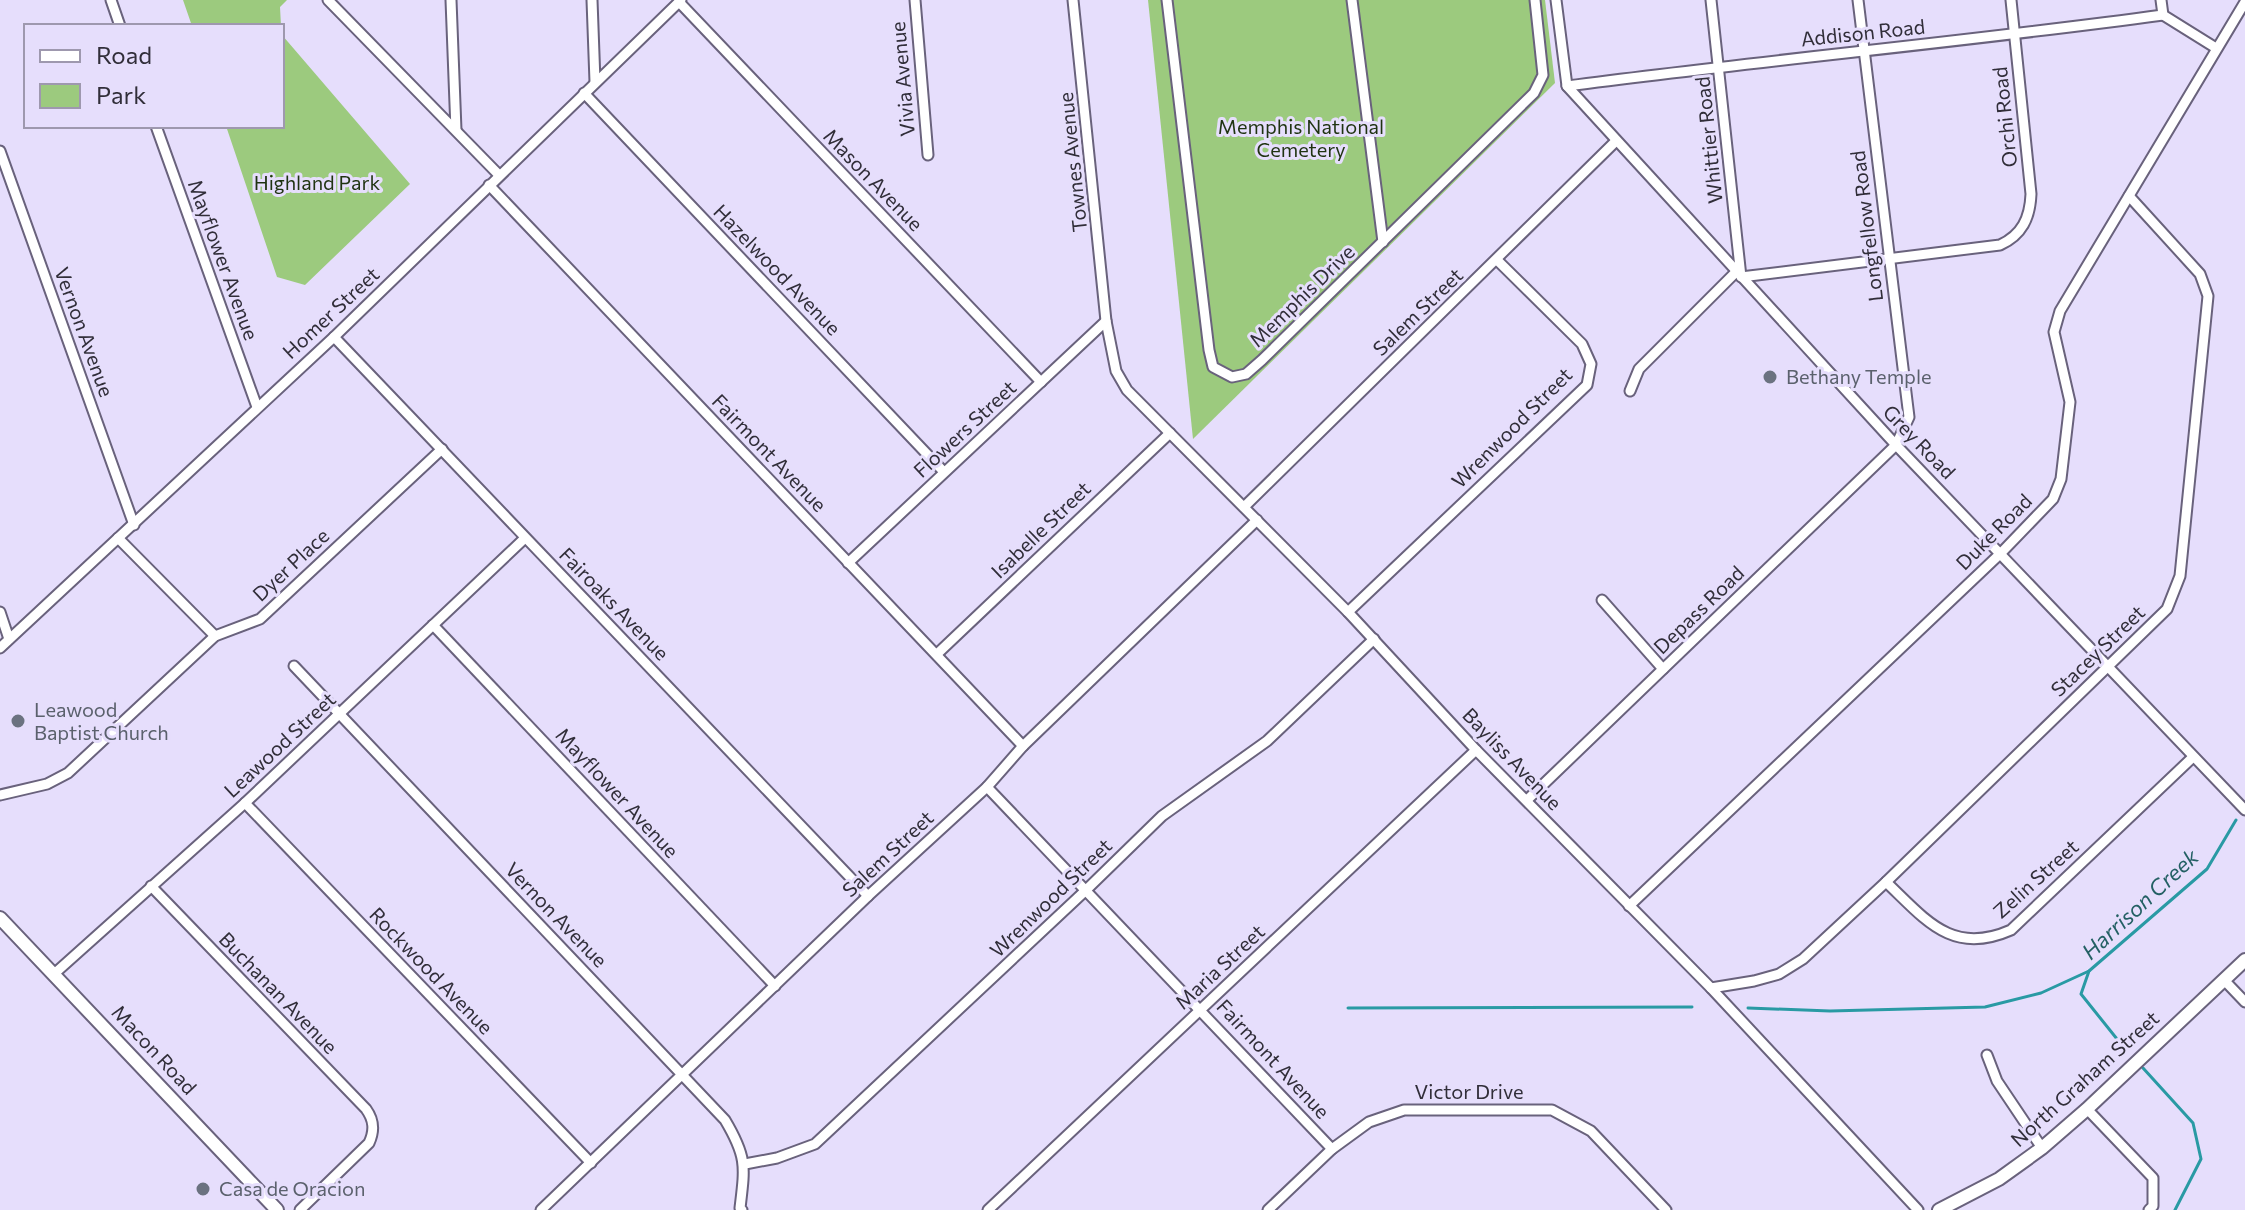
<svg xmlns="http://www.w3.org/2000/svg" width="2245" height="1210" font-family="Commissioner,sans-serif">
<rect width="100%" height="100%" fill="#e6defc"/>
<g fill="#9cca7e">
<path d="M183 0H287L280 7 281 26H192Z"/>
<path d="M1148 0H1545L1555 83 1193 439Z"/>
<path d="M282 35 410 184 305 285 277 277 226 126H282Z"/>
</g>
<g fill="none" stroke-linecap="round" stroke-linejoin="round">
<g stroke="#299aa4" stroke-width="3">
<path d="M1348 1008 1692 1007"/>
<path d="M1748 1008 1830 1011 1985 1007 2041 993 2089 971"/>
<path d="M2125 1049 2081 994 2089 971 2207 869 2236 820"/>
<path d="M2143 1068 2193 1123 2201 1159 2175 1210"/>
</g>
<g stroke="#69627c" stroke-width="13">
<g id="minor">
<path d="M111 0 120 26"/>
<path d="M328 0 499 175"/>
<path d="M451 0 456 130"/>
<path d="M592 0 595 82"/>
<path d="M915 0 928 155"/>
<path d="M1073 0 1106 321 1116 371 1127 390 1348 612 1476 750 1711 988 1918 1210"/>
<path d="M1167 0 1209 350 1213 367 1232 377 1246 374 1262 360 1534 93 1543 75 1535 0"/>
<path d="M1352 0 1383 242"/>
<path d="M1556 0 1567 86 1896 445 2245 810"/>
<path d="M1711 0 1741 277 2000 245C2022 235 2030 218 2031 194L2011 0"/>
<path d="M2161 0 2163 15 2216 48"/>
<path d="M679 2 1041 382"/>
<path d="M1567 86C1765 60 1965 42 2163 15"/>
<path d="M584 93 944 472"/>
<path d="M156 126 257 407"/>
<path d="M0 151 134 525"/>
<path d="M489 185 1023 746"/>
<path d="M334 337 868 896"/>
<path d="M1630 391 1639 369 1736 272"/>
<path d="M1244 507 1616 141"/>
<path d="M118 538 215 636"/>
<path d="M848 563 1106 321"/>
<path d="M1602 600 1663 669"/>
<path d="M0 612 9 639"/>
<path d="M1348 612 1587 385 1591 364 1582 344 1497 260"/>
<path d="M433 625 775 986"/>
<path d="M0 648 334 337 681 0"/>
<path d="M937 654 1170 433"/>
<path d="M294 666 725 1120C747 1157 745 1166 740 1208L742 1210"/>
<path d="M987 787 1332 1149"/>
<path d="M0 795 47 784 68 773 215 636 260 619 442 449"/>
<path d="M1527 800 1896 445 1909 417 1858 0"/>
<path d="M245 803 591 1163"/>
<path d="M1886 882C1926 920 1952 956 2011 930L2193 757"/>
<path d="M151 886 366 1109C374 1120 375 1130 369 1143L300 1210"/>
<path d="M1629 906 2001 553 2053 499 2061 479 2070 402 2054 332 2060 311 2245 2"/>
<path d="M54 974 245 803 525 538"/>
<path d="M2224 980 2245 1002"/>
<path d="M1711 988 1754 981 1779 974 1803 959 1886 882 2167 609 2180 576 2208 296 2200 274 2129 196"/>
<path d="M1987 1055 1997 1081 2042 1148"/>
<path d="M2087 1109 2153 1178V1206L2149 1210"/>
<path d="M745 1164 777 1158 815 1144 1085 891 1162 816 1267 741 1374 639"/>
<path d="M541 1210 868 896 987 787 1023 746 1257 520"/>
<path d="M988 1210 1476 750"/>
<path d="M1268 1210 1332 1149 1369 1122 1404 1110H1552L1591 1131 1666 1210"/>
</g>
</g>
<g stroke="#69627c" stroke-width="16">
<g id="major">
<path d="M0 918 277 1210"/>
<path d="M1939 1210 1999 1179 2042 1148 2087 1109 2245 960"/>
</g>
</g>
<use href="#minor" stroke="#fff" stroke-width="9"/>
<use href="#major" stroke="#fff" stroke-width="12"/>
</g>
<g fill="#6b7280" stroke="#e6defc" stroke-width="3">
<circle cx="1770" cy="377" r="8"/>
<circle cx="18" cy="721" r="8"/>
<circle cx="203" cy="1189" r="8"/>
</g>
<g text-anchor="middle" stroke-width="6" stroke-linejoin="round" paint-order="stroke">
<g font-size="20" fill="#312e39" stroke="#e6defc">
<text transform="translate(1863 33) rotate(-6)" y="7">Addison Road</text>
<text transform="translate(903 79) rotate(-95)" y="7">Vivia Avenue</text>
<text transform="translate(2005 117) rotate(-96)" y="7">Orchi Road</text>
<text transform="translate(1709 140) rotate(-96)" y="7">Whittier Road</text>
<text transform="translate(1073 162) rotate(-96)" y="7">Townes Avenue</text>
<text transform="translate(873 180) rotate(46)" y="7">Mason Avenue</text>
<text transform="translate(1867 226) rotate(-97)" y="7">Longfellow Road</text>
<text transform="translate(223 260) rotate(70)" y="7">Mayflower Avenue</text>
<text transform="translate(777 270) rotate(46)" y="7">Hazelwood Avenue</text>
<text transform="translate(1302 296) rotate(-44)" y="7">Memphis Drive</text>
<text transform="translate(1418 312) rotate(-44)" y="7">Salem Street</text>
<text transform="translate(331 313) rotate(-43)" y="7">Homer Street</text>
<text transform="translate(84 332) rotate(70)" y="7">Vernon Avenue</text>
<text transform="translate(1512 428) rotate(-45)" y="7">Wrenwood Street</text>
<text transform="translate(965 429) rotate(-43)" y="7">Flowers Street</text>
<text transform="translate(1919 442) rotate(46)" y="7">Grey Road</text>
<text transform="translate(769 453) rotate(46)" y="7">Fairmont Avenue</text>
<text transform="translate(1041 530) rotate(-44)" y="7">Isabelle Street</text>
<text transform="translate(1994 532) rotate(-45)" y="7">Duke Road</text>
<text transform="translate(291 565) rotate(-43)" y="7">Dyer Place</text>
<text transform="translate(614 604) rotate(46)" y="7">Fairoaks Avenue</text>
<text transform="translate(1699 610) rotate(-44)" y="7">Depass Road</text>
<text transform="translate(2098 651) rotate(-44)" y="7">Stacey Street</text>
<text transform="translate(280 745) rotate(-43)" y="7">Leawood Street</text>
<text transform="translate(1512 759) rotate(46)" y="7">Bayliss Avenue</text>
<text transform="translate(617 793) rotate(47)" y="7">Mayflower Avenue</text>
<text transform="translate(888 854) rotate(-43)" y="7">Salem Street</text>
<text transform="translate(2036 879) rotate(-42)" y="7">Zelin Street</text>
<text transform="translate(1051 898) rotate(-44)" y="7">Wrenwood Street</text>
<text transform="translate(556 915) rotate(46)" y="7">Vernon Avenue</text>
<text transform="translate(1220 967) rotate(-43)" y="7">Maria Street</text>
<text transform="translate(431 971) rotate(46)" y="7">Rockwood Avenue</text>
<text transform="translate(278 993) rotate(46)" y="7">Buchanan Avenue</text>
<text transform="translate(154 1050) rotate(47)" y="7">Macon Road</text>
<text transform="translate(1273 1059) rotate(47)" y="7">Fairmont Avenue</text>
<text transform="translate(2085 1079) rotate(-42)" y="7">North Graham Street</text>
<text x="1469" y="1099">Victor Drive</text>
</g>
<g font-size="20" fill="#1f3311" stroke="#e6defc">
<text x="1301" y="134">Memphis National<tspan x="1301" dy="23">Cemetery</tspan></text>
<text x="317" y="190">Highland Park</text>
</g>
<g font-size="20" fill="#5b616d" stroke="#e6defc" text-anchor="start">
<text x="1786" y="384">Bethany Temple</text>
<text x="34" y="717">Leawood<tspan x="34" dy="23">Baptist Church</tspan></text>
<text x="219" y="1196">Casa de Oracion</text>
</g>
<g font-size="22" font-style="italic" fill="#246064" stroke="#e6defc">
<text transform="translate(2140 904) rotate(-43)" y="8">Harrison Creek</text>
</g>
</g>
<rect x="24" y="24" width="260" height="104" fill="#e6defc" stroke="#9e98ae" stroke-width="2"/>
<rect x="40" y="50" width="40" height="12" fill="#ffffff" stroke="#9e98ae" stroke-width="2"/>
<text x="96" y="64" font-size="24" fill="#312e39">Road</text>
<rect x="40" y="84" width="40" height="24" fill="#9cca7e" stroke="#9e98ae" stroke-width="2"/>
<text x="96" y="104" font-size="24" fill="#312e39">Park</text>
</svg>
